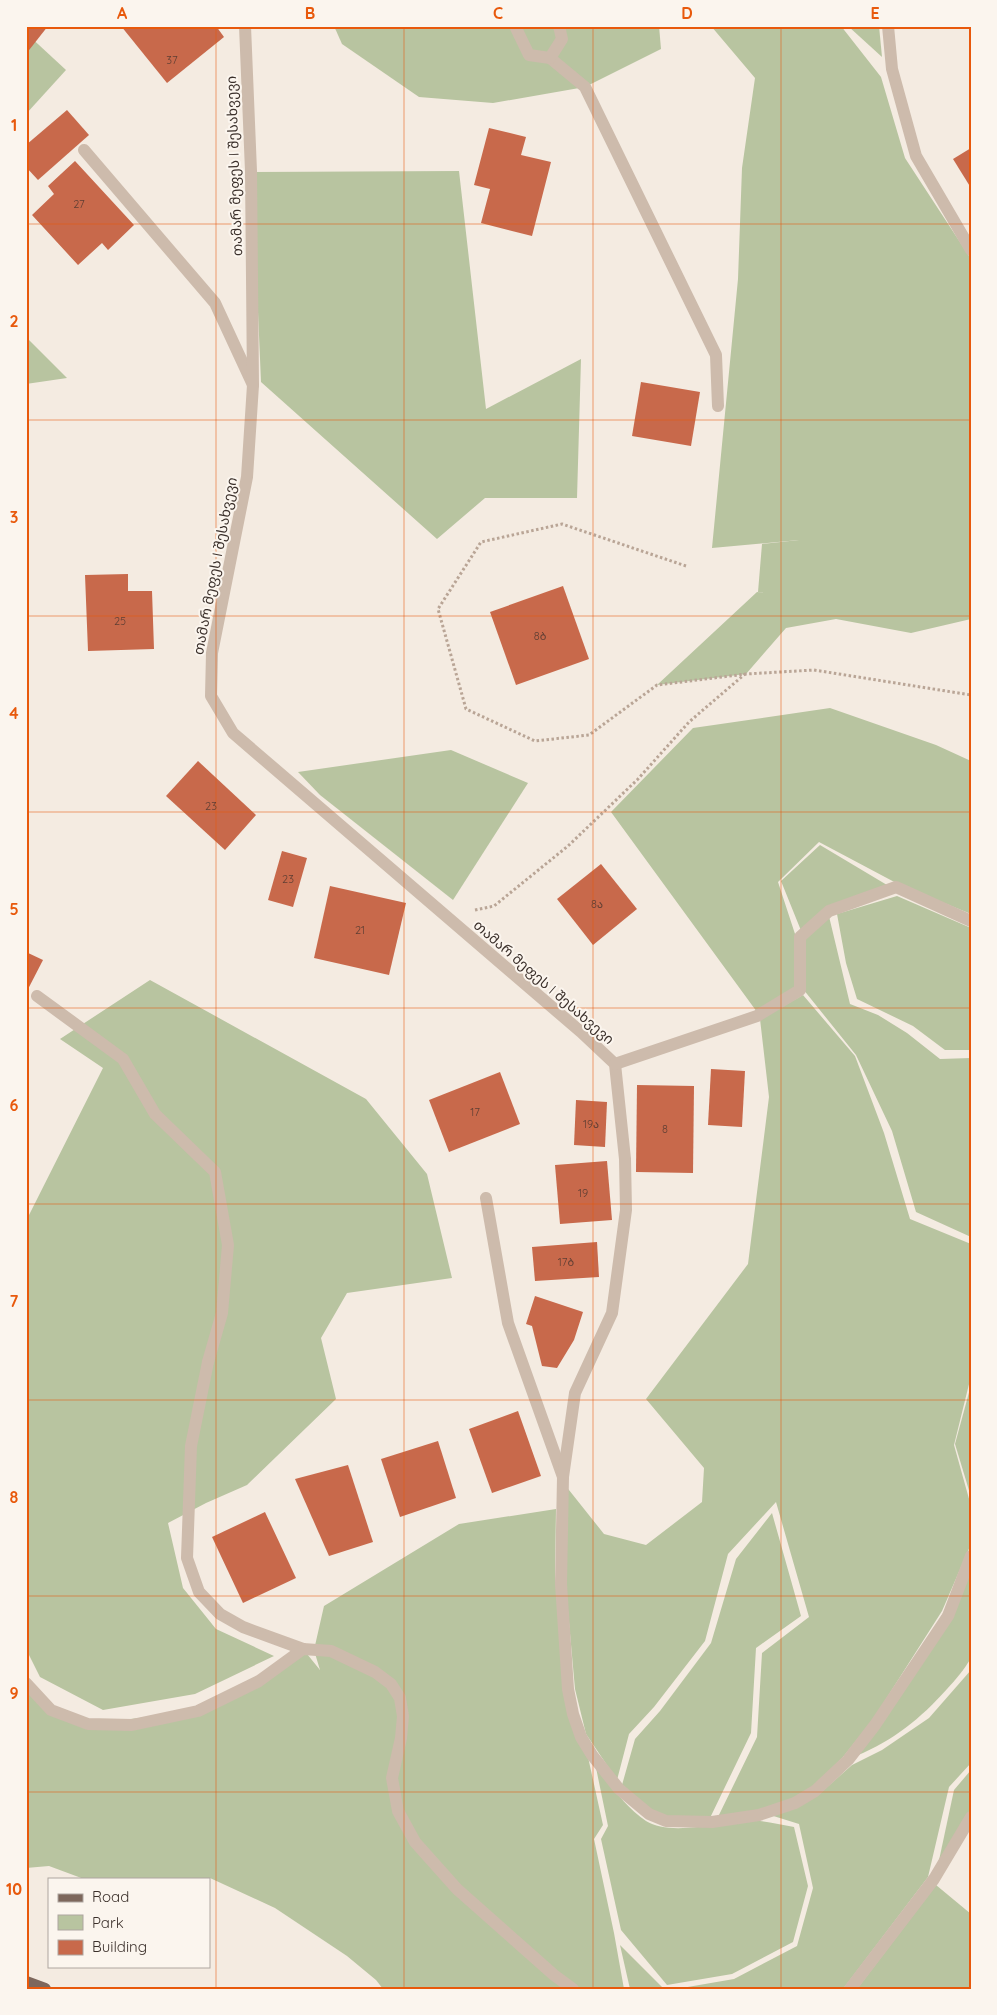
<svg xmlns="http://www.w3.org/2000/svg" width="997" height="2015" font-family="Quicksand,'Noto Sans Georgian',sans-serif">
<rect width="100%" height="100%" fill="#f4ebe1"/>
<g fill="#b8c4a0">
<path d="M334 26H659L661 49 585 87 493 103 419 97 342 44Z"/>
<path d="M711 26H841L881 77 905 158 971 259V619L911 633 836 619 786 628 746 674 657 685 757 592 768 593 758 592 762 544 799 540 712 548 738 279 742 168 755 78Z"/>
<path d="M848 26H879L882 57Z"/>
<path d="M26 33 66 70 26 114Z"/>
<path d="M459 171 486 409 581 359 577 498H485L437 539 261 382 252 172Z"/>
<path d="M26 337 67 378 26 384Z"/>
<path d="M830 708 936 745 971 761V914L900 885 819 842 778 882 796 937 797 989 757 1012 611 812 693 728Z"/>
<path d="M451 750 528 783 453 900 320 795 298 772Z"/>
<path d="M820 845 887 885 827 908 850 1004 878 1015 907 1033 940 1059 971 1058V1237L916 1212 892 1131 856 1055 803 989 804 938 781 881Z"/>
<path d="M897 896 971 928V1050H945L913 1026 857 999 846 963 837 914Z"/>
<path d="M150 980 366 1099 427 1174 452 1278 347 1293 321 1338 336 1399 247 1485 206 1503 168 1523 183 1588 216 1629 274 1656 195 1694 103 1710 40 1677 26 1649V1221L103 1068 60 1039Z"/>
<path d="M803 995 855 1056 884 1133 910 1219 971 1244V1376L954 1445 971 1506V1544L942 1611 872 1721 843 1757 812 1788 793 1800 758 1811 717 1819 757 1737 762 1653 809 1617 776 1502 728 1554 705 1641 654 1707 629 1734 617 1780 586 1734 575 1689 567 1600 565 1485 604 1534 646 1545 702 1502 704 1468 646 1399 748 1264 769 1097 760 1019Z"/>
<path d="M971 1385V1497L955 1444Z"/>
<path d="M556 1509 555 1575 562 1664 588 1757 603 1825 594 1839 614 1933 624 1989H383L376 1980 347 1956 275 1908 210 1878 84 1879 49 1866 26 1868V1683L51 1710 88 1724 198 1711 303 1649 320 1670 314 1650 324 1606 459 1524Z"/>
<path d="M772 1513 801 1616 756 1648 751 1733 710 1818 667 1817 650 1809 622 1785 635 1739 660 1711 711 1643 736 1559Z"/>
<path d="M971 1567V1658C964 1670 956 1679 947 1689 920 1719 894 1740 856 1756Z"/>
<path d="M971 1670V1763L949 1787 928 1877 843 1989H676L734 1979 797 1946 813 1888 799 1824 767 1814 817 1796 852 1765 882 1750 929 1718Z"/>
<path d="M595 1763C609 1783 624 1806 646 1821 672 1838 730 1819 760 1821 771 1822 783 1825 794 1827L808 1886 793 1942 732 1974 667 1985 621 1930 601 1839 608 1826Z"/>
<path d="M971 1770V1811L938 1865 954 1790Z"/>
<path d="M936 1885 971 1914V1989H857Z"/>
<path d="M620 1945 664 1989H630Z"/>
</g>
<g fill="#c8694b">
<path d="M26 26H48L26 54Z"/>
<path d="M121 26H216L224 37 167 83Z"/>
<path d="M67 110 89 135 38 180 26 167V145Z"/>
<path d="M489 128 526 137 521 155 551 162 532 236 481 223 490 189 474 185Z"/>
<path d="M971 148V188L953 159Z"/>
<path d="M75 161 134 225 108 250 102 243 78 265 32 215 54 194 48 186Z"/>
<path d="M641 382 700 392 691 446 632 436Z"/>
<path d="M128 574V591H152L154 649 88 651 85 575Z"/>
<path d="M563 586 589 659 516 685 490 612Z"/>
<path d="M198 761 256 815 225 850 166 796Z"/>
<path d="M282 851 307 858 293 907 268 900Z"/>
<path d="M601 864 637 909 593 945 557 899Z"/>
<path d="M330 886 406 903 389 975 314 958Z"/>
<path d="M26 952 43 960 26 993Z"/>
<path d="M711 1069 745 1071 742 1127 708 1125Z"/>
<path d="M500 1072 520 1124 449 1152 429 1100Z"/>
<path d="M637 1085 694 1086 693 1173 636 1172Z"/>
<path d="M576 1100 607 1102 605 1147 574 1145Z"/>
<path d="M607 1161 612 1220 560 1224 555 1165Z"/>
<path d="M597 1242 599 1277 535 1281 532 1247Z"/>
<path d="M535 1296 583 1312 574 1340 557 1368 542 1366 532 1326 526 1324Z"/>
<path d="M518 1411 541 1476 492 1493 469 1429Z"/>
<path d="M438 1441 456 1498 400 1517 381 1459Z"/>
<path d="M348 1465 373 1542 329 1556 295 1479Z"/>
<path d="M265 1512 296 1578 243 1603 212 1537Z"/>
</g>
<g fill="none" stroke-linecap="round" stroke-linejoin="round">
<g stroke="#b9a596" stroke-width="3" stroke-dasharray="2.5 2.5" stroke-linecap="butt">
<path d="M686 566 562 524 481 542 438 609 466 709 535 741 589 735 657 685 746 674 814 670 971 695"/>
<path d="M475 910 494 906 568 846 638 779 689 722 745 674"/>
</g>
<g stroke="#cdbbac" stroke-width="12">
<path d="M550 58 585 87 716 355 718 406"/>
<path d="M84 150 215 303 253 385"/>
<path d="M37 996 123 1059 155 1114 215 1172 228 1245 222 1313 208 1362"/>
<path d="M486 1198 508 1323 563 1477"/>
</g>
<g stroke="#cdbbac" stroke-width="12">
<path d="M245 26 251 171 253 385 247 477 212 653 211 696 233 733 581 1032 615 1064 625 1159 626 1210 612 1313 575 1393 563 1477 561 1584 568 1689 573 1714 581 1737 592 1755 619 1789 649 1814 666 1821 712 1822 759 1815 795 1803 815 1791 848 1760 875 1725 948 1616 971 1556"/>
<path d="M515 26 529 55 550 58 562 39 559 26"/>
<path d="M888 26 892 69 916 156 971 250"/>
<path d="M615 1064 757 1016 800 990V937L829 911 896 887 971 921"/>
<path d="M208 1362 191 1446 187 1558 199 1592 220 1614 243 1627 303 1649"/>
<path d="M26 1683 51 1710 88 1724 132 1725 198 1711 259 1681 303 1649 331 1651 375 1672 391 1684 400 1698 403 1716 401 1738 392 1778 398 1811 415 1842 457 1889 554 1975 573 1989"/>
<path d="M850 1989 934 1879 971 1817"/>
</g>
<path stroke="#7d675c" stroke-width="12" d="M26 1982 45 1989"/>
</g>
<path fill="none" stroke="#e8590c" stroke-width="1" stroke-opacity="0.55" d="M216 26V1989M404 26V1989M593 26V1989M781 26V1989M26 224H971M26 420H971M26 616H971M26 812H971M26 1008H971M26 1204H971M26 1400H971M26 1596H971M26 1792H971"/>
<g text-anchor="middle" stroke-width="4" stroke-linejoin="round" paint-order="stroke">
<g font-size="11" fill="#5e3e33">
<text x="172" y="64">37</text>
<text x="79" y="208">27</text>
<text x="120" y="625">25</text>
<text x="540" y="640">8ბ</text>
<text x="211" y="810">23</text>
<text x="288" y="883">23</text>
<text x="597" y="908">8ა</text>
<text x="360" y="934">21</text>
<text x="475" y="1116">17</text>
<text x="591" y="1128">19ა</text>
<text x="665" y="1133">8</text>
<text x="583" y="1197">19</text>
<text x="566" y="1266">17ბ</text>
</g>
<g font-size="14" fill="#3b302b" stroke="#fbf5ee">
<text transform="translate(234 166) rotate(-92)" y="5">თამარ მეფეს I შესახვევი</text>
<text transform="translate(215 566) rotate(-79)" y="5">თამარ მეფეს I შესახვევი</text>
<text transform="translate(544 982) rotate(41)" y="5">თამარ მეფეს I შესახვევი</text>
</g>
</g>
<rect width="997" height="2015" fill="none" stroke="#fbf5ee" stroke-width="55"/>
<rect x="48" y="1878" width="162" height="90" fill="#fbf5ee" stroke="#aea6a0"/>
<rect x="58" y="1894" width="25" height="8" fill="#7d675c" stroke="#aea6a0"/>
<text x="92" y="1902" font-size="15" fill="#3b302b">Road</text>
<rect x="58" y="1915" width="25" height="15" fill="#b8c4a0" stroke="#aea6a0"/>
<text x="92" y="1928" font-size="15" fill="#3b302b">Park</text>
<rect x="58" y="1940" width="25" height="15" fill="#c8694b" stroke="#aea6a0"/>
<text x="92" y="1952" font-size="15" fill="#3b302b">Building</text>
<rect x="28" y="28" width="942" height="1960" fill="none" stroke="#e8590c" stroke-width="2"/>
<g font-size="16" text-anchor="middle" font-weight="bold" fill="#e8590c">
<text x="122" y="19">A</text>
<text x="310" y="19">B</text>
<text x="498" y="19">C</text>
<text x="687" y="19">D</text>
<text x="875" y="19">E</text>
<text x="14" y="131">1</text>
<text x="14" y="327">2</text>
<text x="14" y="523">3</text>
<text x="14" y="719">4</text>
<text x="14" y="915">5</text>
<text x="14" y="1111">6</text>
<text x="14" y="1307">7</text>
<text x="14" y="1503">8</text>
<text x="14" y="1699">9</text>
<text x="14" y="1895">10</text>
</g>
</svg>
